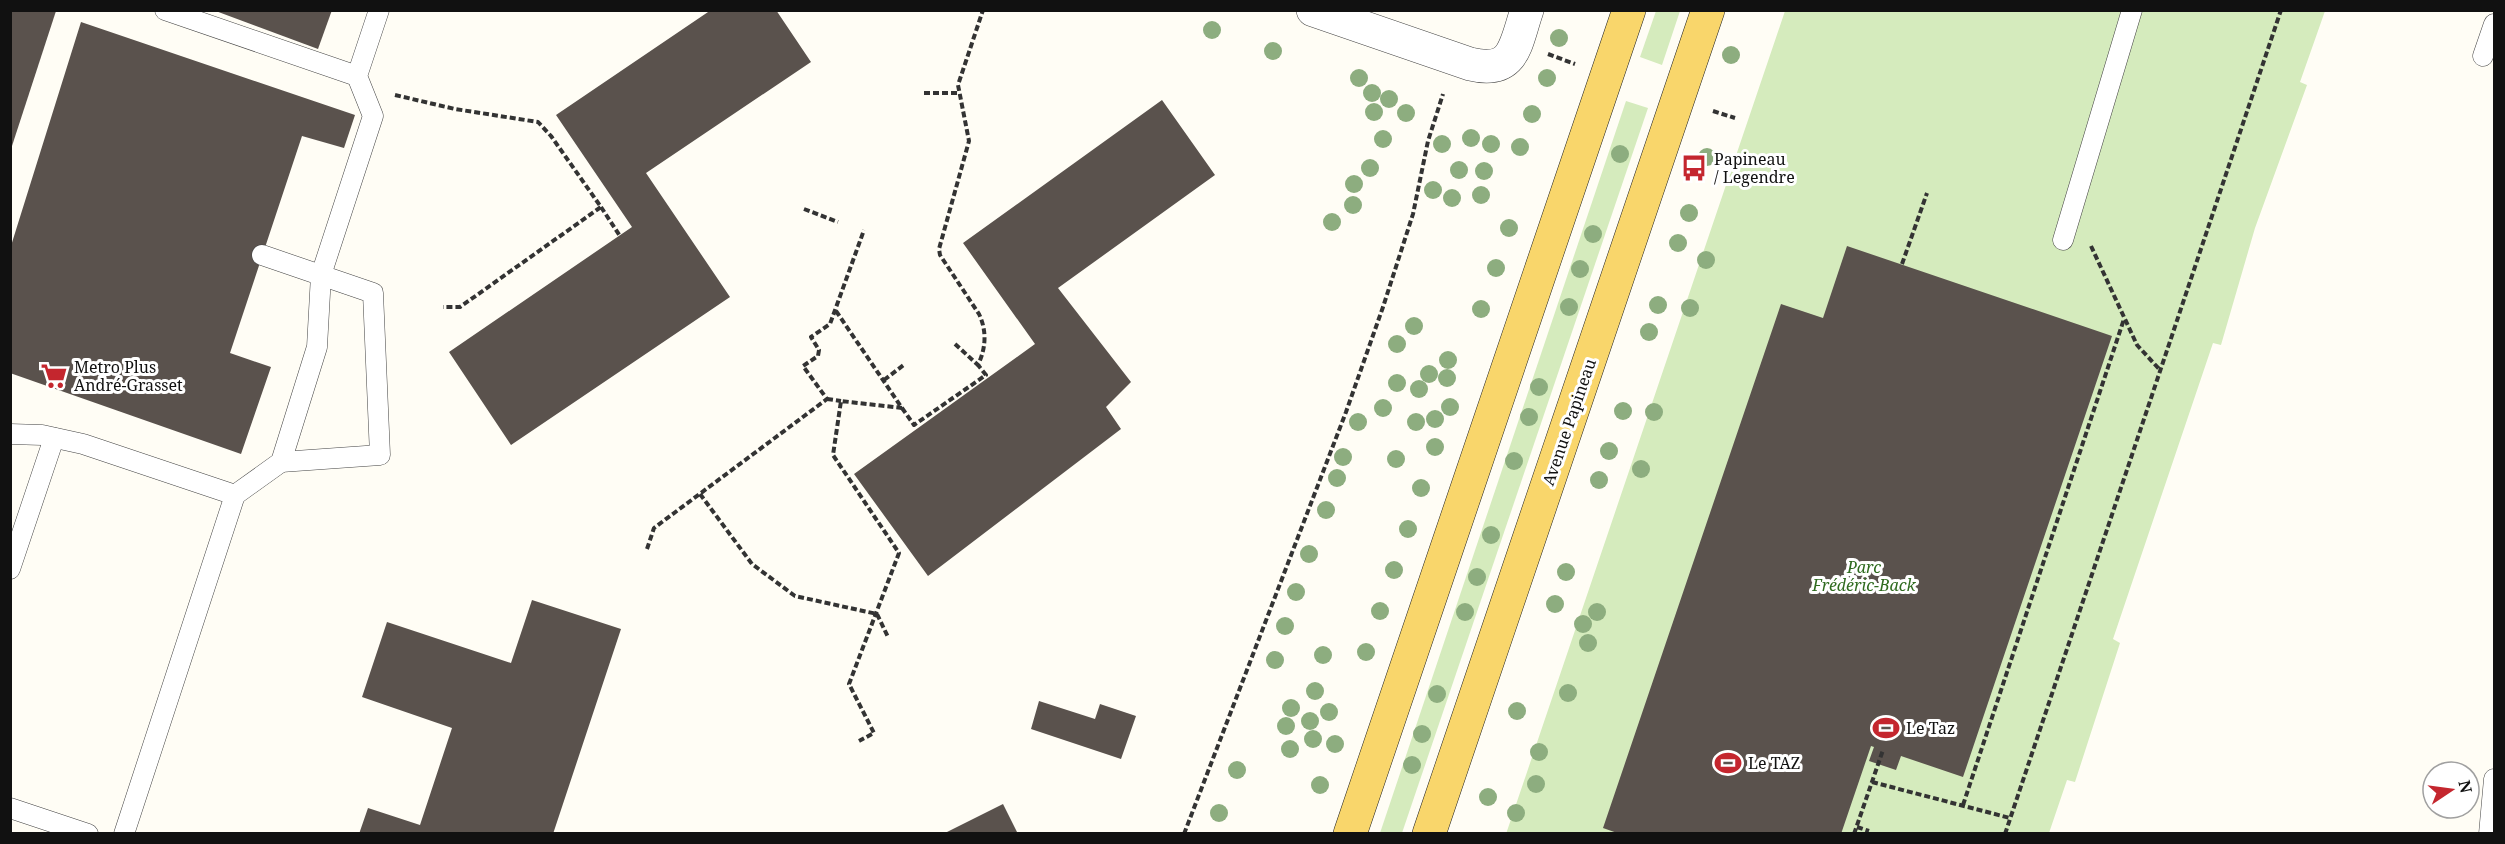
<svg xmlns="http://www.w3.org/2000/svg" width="2505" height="844" font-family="'Noto Serif',serif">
<rect width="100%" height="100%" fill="#fffdf5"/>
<g fill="#d5ebbd">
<path d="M1656 11H1680L1662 65 1640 57Z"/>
<path d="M1785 11H2325L2300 82 2307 85 2255 228 2221 345 2213 343 2113 639 2120 643 2075 782 2067 780 2049 833 1506 834Z"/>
<path d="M1626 101 1648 108 1402 833H1380Z"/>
</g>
<g fill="#5a524d">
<path d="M10 10 56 11 11 149H10Z"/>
<path d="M213 10H332L318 49Z"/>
<path d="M711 10H776L811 62 646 173 730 297 511 445 449 352 632 227 556 115Z"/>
<path d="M81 22 355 115 344 148 302 136 230 353 271 367 241 454 10 373V249Z"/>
<path d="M1162 100 1215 175 1058 288 1131 382 1106 407 1121 429 928 576 854 474 1035 344 963 243Z"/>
<path d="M1847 246 2112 336 1963 777 1901 756 1896 770 1869 761 1874 747 1871 746 1841 834H1620L1603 828 1781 304 1823 318Z"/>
<path d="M532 600 621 629 553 834H359L368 808 420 825 452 728 362 697 387 622 511 663Z"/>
<path d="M1039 701 1095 719 1100 704 1136 716 1121 759 1031 729Z"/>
<path d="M1003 804 1018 834H943Z"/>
</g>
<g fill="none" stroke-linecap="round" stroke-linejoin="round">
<g stroke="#444" stroke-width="21">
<g id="service">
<path d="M165 10 357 76"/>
<path d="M2483 56 2494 24"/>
<path d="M2063 240 2132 10"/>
<path d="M262 255 373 293 380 455 281 462"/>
<path d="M10 434 42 435 83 444 235 495 124 834"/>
<path d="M235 495 281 462 317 347 321 275 373 116 357 76 379 10"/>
<path d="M10 569 54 438"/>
<path d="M10 808 88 834"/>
<path d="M2489 834 2494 779"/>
</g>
</g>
<g stroke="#444" stroke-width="34">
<path id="minor" d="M1313 10 1470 64C1515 75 1515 45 1527 10"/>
</g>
<g stroke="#222" stroke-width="34">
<g id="primary">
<path d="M1350 834 1629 10"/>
<path d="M1429 834 1708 10"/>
</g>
</g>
<g stroke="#333" stroke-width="4" stroke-dasharray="6 3" stroke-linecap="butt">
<path d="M1548 54 1575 64"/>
<path d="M924 93H957"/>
<path d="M395 95 455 109 538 122 551 136 601 207 460 307H443"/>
<path d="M1713 111 1735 118"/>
<path d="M601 207 620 236"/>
<path d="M804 209 838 222"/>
<path d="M2091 246 2137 345 2160 370"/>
<path d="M1902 264 1927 193"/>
<path d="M836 311 902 408 841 401 833 455 899 553 849 684 874 733 859 741"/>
<path d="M955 344 978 365"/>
<path d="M884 380 905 364"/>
<path d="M827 399 841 401"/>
<path d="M902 408 914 425 986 375 978 365C986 348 987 331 979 314L940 255 939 249 969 141 958 85 983 10"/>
<path d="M700 494 752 564 795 596 877 614"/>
<path d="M647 549 654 528 827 399 803 366 818 356 819 350 811 337 830 324 864 230"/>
<path d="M877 614 888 637"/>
<path d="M1872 782 2010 818"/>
<path d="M1963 805 2124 319"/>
<path d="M1857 827 1869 831"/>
<path d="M1184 834 1346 412 1383 307 1413 214 1428 141 1443 94"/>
<path d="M1854 834 1883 750"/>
<path d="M2005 834 2281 10"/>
</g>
<use href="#service" stroke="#fff" stroke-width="20"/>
<use href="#minor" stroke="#fff" stroke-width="33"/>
<use href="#primary" stroke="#f9d66b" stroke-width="33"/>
</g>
<g fill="#8dad7f">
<circle cx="1212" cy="30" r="9"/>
<circle cx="1559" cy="38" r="9"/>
<circle cx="1273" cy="51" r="9"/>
<circle cx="1731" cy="55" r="9"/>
<circle cx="1359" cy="78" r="9"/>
<circle cx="1547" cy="78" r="9"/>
<circle cx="1372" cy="93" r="9"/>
<circle cx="1389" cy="99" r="9"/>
<circle cx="1374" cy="112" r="9"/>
<circle cx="1406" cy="113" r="9"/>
<circle cx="1532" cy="114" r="9"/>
<circle cx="1471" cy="138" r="9"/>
<circle cx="1383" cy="139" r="9"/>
<circle cx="1442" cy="144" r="9"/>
<circle cx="1491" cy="144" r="9"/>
<circle cx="1520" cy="147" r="9"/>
<circle cx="1620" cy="154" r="9"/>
<circle cx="1707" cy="157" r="9"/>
<circle cx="1370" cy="168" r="9"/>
<circle cx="1459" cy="170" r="9"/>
<circle cx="1484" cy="171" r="9"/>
<circle cx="1354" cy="184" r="9"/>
<circle cx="1433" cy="190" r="9"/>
<circle cx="1481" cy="195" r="9"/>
<circle cx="1452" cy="198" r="9"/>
<circle cx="1353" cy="205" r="9"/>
<circle cx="1689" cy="213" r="9"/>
<circle cx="1332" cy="222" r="9"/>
<circle cx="1509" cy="228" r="9"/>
<circle cx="1593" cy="234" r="9"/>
<circle cx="1678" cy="243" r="9"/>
<circle cx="1706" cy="260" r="9"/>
<circle cx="1496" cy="268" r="9"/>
<circle cx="1580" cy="269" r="9"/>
<circle cx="1658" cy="305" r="9"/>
<circle cx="1569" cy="307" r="9"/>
<circle cx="1690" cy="308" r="9"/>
<circle cx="1481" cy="309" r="9"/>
<circle cx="1414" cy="326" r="9"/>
<circle cx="1649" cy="332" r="9"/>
<circle cx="1397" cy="344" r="9"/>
<circle cx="1448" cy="360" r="9"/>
<circle cx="1429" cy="374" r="9"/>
<circle cx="1447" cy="378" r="9"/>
<circle cx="1397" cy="383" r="9"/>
<circle cx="1539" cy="387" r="9"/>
<circle cx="1419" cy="389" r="9"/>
<circle cx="1450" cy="407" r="9"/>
<circle cx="1383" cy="408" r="9"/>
<circle cx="1623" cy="411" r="9"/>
<circle cx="1654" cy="412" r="9"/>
<circle cx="1529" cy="417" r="9"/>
<circle cx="1435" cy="419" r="9"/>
<circle cx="1358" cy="422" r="9"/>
<circle cx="1416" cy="422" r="9"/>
<circle cx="1435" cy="447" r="9"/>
<circle cx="1609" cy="451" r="9"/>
<circle cx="1343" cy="457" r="9"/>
<circle cx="1396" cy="459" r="9"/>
<circle cx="1514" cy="461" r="9"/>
<circle cx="1641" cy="469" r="9"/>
<circle cx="1337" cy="478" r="9"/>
<circle cx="1599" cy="480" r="9"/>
<circle cx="1421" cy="488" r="9"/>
<circle cx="1326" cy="510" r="9"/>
<circle cx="1408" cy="529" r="9"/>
<circle cx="1491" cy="535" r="9"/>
<circle cx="1309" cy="554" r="9"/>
<circle cx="1394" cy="570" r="9"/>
<circle cx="1566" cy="572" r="9"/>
<circle cx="1477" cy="577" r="9"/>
<circle cx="1296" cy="592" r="9"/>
<circle cx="1555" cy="604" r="9"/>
<circle cx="1380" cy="611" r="9"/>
<circle cx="1465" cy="612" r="9"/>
<circle cx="1597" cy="612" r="9"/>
<circle cx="1583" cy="624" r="9"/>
<circle cx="1285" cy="626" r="9"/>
<circle cx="1588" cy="643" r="9"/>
<circle cx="1366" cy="652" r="9"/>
<circle cx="1323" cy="655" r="9"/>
<circle cx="1275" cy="660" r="9"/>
<circle cx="1315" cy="691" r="9"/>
<circle cx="1568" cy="693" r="9"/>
<circle cx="1437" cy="694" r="9"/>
<circle cx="1291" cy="708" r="9"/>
<circle cx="1517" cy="711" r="9"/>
<circle cx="1329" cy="712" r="9"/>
<circle cx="1310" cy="721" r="9"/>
<circle cx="1286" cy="726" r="9"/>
<circle cx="1422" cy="734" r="9"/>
<circle cx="1313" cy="739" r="9"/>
<circle cx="1335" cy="744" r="9"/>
<circle cx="1290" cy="749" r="9"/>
<circle cx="1539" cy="752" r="9"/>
<circle cx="1412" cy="765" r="9"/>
<circle cx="1237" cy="770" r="9"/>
<circle cx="1536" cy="784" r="9"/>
<circle cx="1320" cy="785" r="9"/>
<circle cx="1488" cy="797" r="9"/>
<circle cx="1219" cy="813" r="9"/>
<circle cx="1516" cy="813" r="9"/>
</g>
<defs>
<g id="bus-bare" transform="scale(2.07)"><path d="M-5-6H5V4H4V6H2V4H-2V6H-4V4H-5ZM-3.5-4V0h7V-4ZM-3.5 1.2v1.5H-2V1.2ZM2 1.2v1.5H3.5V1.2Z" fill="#c4262e" stroke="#fff" stroke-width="2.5" paint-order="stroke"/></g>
<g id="supermarket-bare" transform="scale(2.07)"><path d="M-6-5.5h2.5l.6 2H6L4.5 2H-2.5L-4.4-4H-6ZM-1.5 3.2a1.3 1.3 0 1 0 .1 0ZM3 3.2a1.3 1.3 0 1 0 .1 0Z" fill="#c4262e" stroke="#fff" stroke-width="2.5" paint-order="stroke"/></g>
<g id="stadium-bare" transform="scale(2.07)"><path d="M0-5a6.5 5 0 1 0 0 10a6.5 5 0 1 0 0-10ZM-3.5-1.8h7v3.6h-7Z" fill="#c4262e" stroke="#fff" stroke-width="2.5" paint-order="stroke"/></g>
</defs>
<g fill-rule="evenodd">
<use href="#bus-bare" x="1694" y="168"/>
<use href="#supermarket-bare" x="54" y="376"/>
<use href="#stadium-bare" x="1886" y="728"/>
<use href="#stadium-bare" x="1728" y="763"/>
</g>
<g text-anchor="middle" stroke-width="6" stroke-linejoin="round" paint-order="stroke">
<g font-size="16" fill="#111" stroke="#fff" text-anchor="start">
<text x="1714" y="165">Papineau<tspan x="1714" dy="18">/ Legendre</tspan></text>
<text x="74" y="373">Metro Plus<tspan x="74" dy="18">André-Grasset</tspan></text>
<text x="1906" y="734">Le Taz</text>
<text x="1748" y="769">Le TAZ</text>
</g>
<g font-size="16" fill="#111" stroke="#fff">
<text transform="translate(1569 422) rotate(-71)" y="6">Avenue Papineau</text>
</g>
<g font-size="16" font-style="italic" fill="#2f6b1f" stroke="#fff">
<text x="1864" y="573">Parc<tspan x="1864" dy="18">Frédéric-Back</tspan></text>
</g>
</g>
<rect width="2505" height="844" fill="none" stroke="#111111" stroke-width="24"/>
<g transform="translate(2451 790) rotate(77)"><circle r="28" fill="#ffffff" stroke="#a0a0a0" stroke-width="1.5"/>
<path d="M0-4.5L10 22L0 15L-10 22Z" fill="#c4262e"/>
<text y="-9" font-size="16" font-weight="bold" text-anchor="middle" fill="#111111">N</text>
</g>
</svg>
